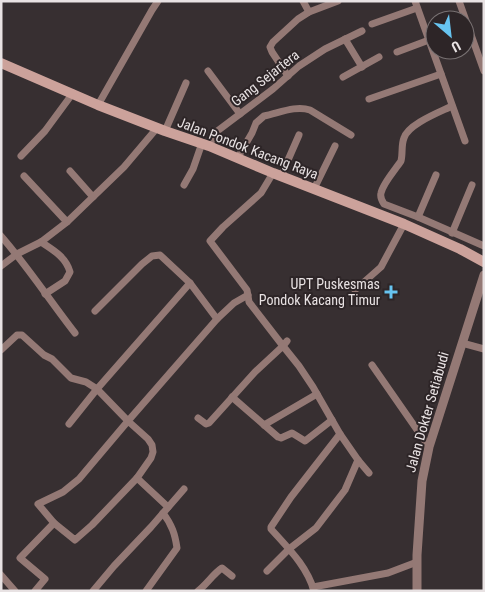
<svg xmlns="http://www.w3.org/2000/svg" width="485" height="592" font-family="'Roboto Condensed',sans-serif">
<rect width="100%" height="100%" fill="#372f31"/>
<g fill="none" stroke-linecap="round" stroke-linejoin="round">
<g stroke="#947975" stroke-width="7">
<path d="M303 1 309 12"/>
<path d="M415 1 465 141"/>
<path d="M459 1 484 71"/>
<path d="M372 24 417 8"/>
<path d="M345 39 362 67"/>
<path d="M397 52 429 40"/>
<path d="M208 71 240 114"/>
<path d="M288 76 272 52 270 47 273 42 298 19 309 12 338 1"/>
<path d="M343 77 379 57"/>
<path d="M369 99 441 74"/>
<path d="M98 105 152 10 158 1"/>
<path d="M452 106C440 112 408 124 404 138 401 145 403 153 401 161 395 170 383 183 381 193 380 197 382 201 384 204L418 217 484 246"/>
<path d="M165 131 186 83"/>
<path d="M209 146 216 132 273 89 299 66 325 49 362 31"/>
<path d="M21 156 45 131 73 93"/>
<path d="M238 157 252 133 256 123 264 116C279 113 296 105 310 110L351 135"/>
<path d="M70 171 93 197"/>
<path d="M273 173 261 193 223 227 210 241 247 290 249 302 283 346 287 341"/>
<path d="M24 176 67 222"/>
<path d="M281 176 299 135"/>
<path d="M184 185 193 169 202 143"/>
<path d="M314 189 335 146"/>
<path d="M418 217 436 175"/>
<path d="M452 233 472 185"/>
<path d="M1 236C28 267 50 301 75 333"/>
<path d="M41 242C53 250 66 257 70 272L65 281 45 294"/>
<path d="M1 266 17 254 41 242 67 222 124 167 157 128"/>
<path d="M355 290 381 267 404 224"/>
<path d="M95 311 142 264 152 256 160 255 190 283 217 319"/>
<path d="M462 343 484 349"/>
<path d="M1 350 17 335H22L44 355 52 359 71 378 86 382 97 389 128 421 148 439 152 445 153 452 151 458 137 478 92 525 75 540 54 523 38 504 63 492 79 479 128 421 217 319 234 303 248 295"/>
<path d="M372 365 429 447"/>
<path d="M232 397 278 437 281 438 292 433 305 441 332 420"/>
<path d="M198 418 206 424 209 423 255 372 283 346 299 366 313 387 340 434 358 460 369 473"/>
<path d="M69 424 97 389 190 283"/>
<path d="M264 425 317 394"/>
<path d="M137 478 168 507"/>
<path d="M267 571 289 549 316 528 345 490 358 460"/>
<path d="M1 575 15 591"/>
<path d="M313 587 388 573 417 562"/>
<path d="M35 591 45 579 20 558 54 523"/>
<path d="M93 591 114 566 151 527 184 489"/>
<path d="M146 591 177 548C175 534 172 525 163 513"/>
<path d="M198 591C207 584 213 574 222 568L232 576"/>
<path d="M314 591C307 566 288 548 271 529V527L291 497 340 434"/>
</g>
<path stroke="#947975" stroke-width="9" d="M417 591V555L422 481 429 447 484 275"/>
<path stroke="#cca29b" stroke-width="10" d="M1 63 98 105 165 131 209 146 273 173 404 224 460 249 484 262"/>
</g>
<path fill="#67c4f0" stroke="#2d2527" stroke-width="2" d="M388.5 284.5h5v5h5v5h-5v5h-5v-5h-5v-5h5z"/>
<g text-anchor="middle" stroke-width="4" stroke-linejoin="round" paint-order="stroke">
<g font-size="14" fill="#e8e2e3" stroke="#2d2527">
<text transform="translate(265 78) rotate(-38)" y="5">Gang Sejartera</text>
<text transform="translate(248 148) rotate(21)" y="5">Jalan Pondok Kacang Raya</text>
<text transform="translate(427 412) rotate(-74)" y="5">Jalan Dokter Setiabudi</text>
</g>
<g font-size="14" fill="#e8e2e3" stroke="#2d2527" text-anchor="end">
<text x="380" y="289">UPT Puskesmas<tspan x="380" dy="16">Pondok Kacang Timur</tspan></text>
</g>
</g>
<rect width="485" height="592" fill="none" stroke="#e8e2e3" stroke-width="5"/>
<g transform="translate(450 35) rotate(152)"><circle r="24" fill="#2d2527" stroke="#787172"/>
<path d="M0-4L9 19L0 12L-9 19Z" fill="#67c4f0"/>
<text y="-8" font-size="14" font-weight="bold" text-anchor="middle" fill="#e8e2e3">U</text>
</g>
</svg>
